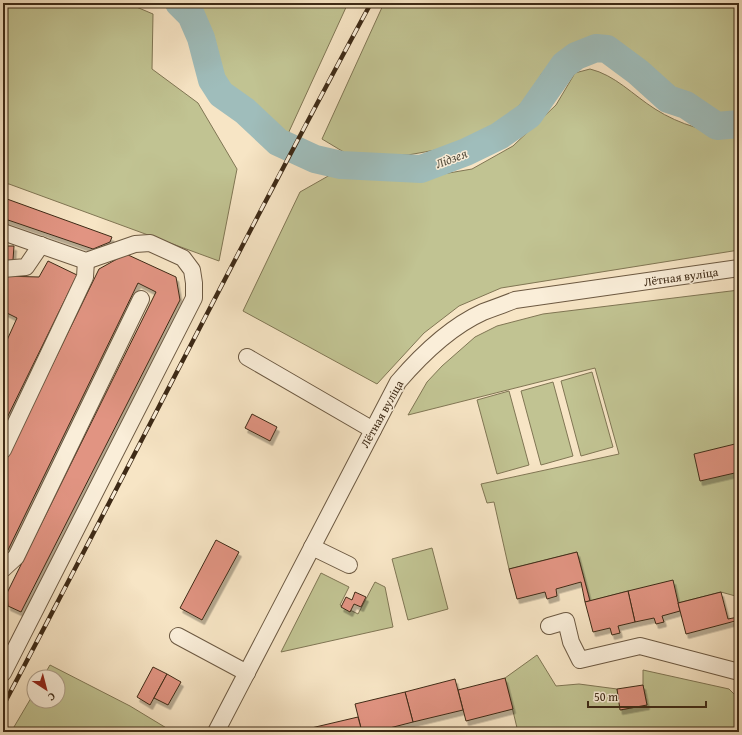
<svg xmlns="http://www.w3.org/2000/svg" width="742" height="735" font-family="'Gentium Book Plus',serif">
<defs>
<filter id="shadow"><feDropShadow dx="2.5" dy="4.5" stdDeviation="0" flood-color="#0004"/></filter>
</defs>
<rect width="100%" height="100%" fill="#f7e5c5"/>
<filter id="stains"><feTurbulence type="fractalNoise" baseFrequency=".005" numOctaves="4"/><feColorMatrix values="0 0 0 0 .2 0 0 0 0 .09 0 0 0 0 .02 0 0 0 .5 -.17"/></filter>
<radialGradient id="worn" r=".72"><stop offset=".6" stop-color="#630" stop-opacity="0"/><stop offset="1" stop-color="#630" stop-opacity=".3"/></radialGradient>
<g fill="#c1c392" stroke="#807654">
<path d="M3 3H127L153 14 152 69 198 103 237 169 219 261 9 184H3Z"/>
<path d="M175 3H348L287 136 224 91 207 42 189 12Z"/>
<path d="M384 3H739V116L721 115 689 103 644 67 603 43 560 56 542 73 531 93 499 127 463 145 408 155 347 154 322 139Z"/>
<path d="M590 69C615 75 633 95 655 109 680 125 709 133 739 135V250L501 288 459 306 424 333 377 384 243 311 300 192 330 175 414 179 472 169 513 146 556 105 575 73Z"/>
<path d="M739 290V597L721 592 678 603 628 591 590 601 577 552 509 569 494 502 487 503 481 484 619 454 595 368 408 415 427 382 442 366 475 337 497 326 543 314Z"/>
<path d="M592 372 613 447 581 456 561 381Z"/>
<path d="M553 382 573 456 541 465 521 391Z"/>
<path d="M509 391 529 465 497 474 477 400Z"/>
<path d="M432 548 448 609 408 620 392 559Z"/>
<path d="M321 573 349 587 340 605 358 614 375 582 385 587 393 627 281 652Z"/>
<path d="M537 655 556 686 579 684 617 689 621 710 647 705 643 685V670L729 689 739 699V732H518L505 678Z"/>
<path d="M50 665 130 706 173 732H11L34 693V701H58V677H43Z"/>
</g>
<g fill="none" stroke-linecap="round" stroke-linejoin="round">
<path stroke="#9fbdbb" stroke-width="28" d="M179 3 191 15 201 38 212 80 221 94 245 111 278 142 315 159 341 165 421 169 466 152 499 136 529 115 564 65 576 56 596 48 607 49 638 72 668 99 686 105 717 126 739 124"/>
</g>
<g fill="#e19482" stroke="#3e2a16" filter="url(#shadow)">
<path d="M3 199H7L112 237 110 242 93 249 8 220H3Z"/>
<path d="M3 246H14L13 260 3 261Z"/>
<path d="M126 254 176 277 180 300 21 612 8 606 7 593 156 292 138 283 8 550 3 549V466L99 269Z"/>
<path d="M48 261 77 275 3 426V349L17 318 3 311V276L39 277Z"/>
<path d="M252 414 277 427 270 441 245 428Z"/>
<path d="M739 443V472L700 481 694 454Z"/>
<path d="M216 540 239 552 202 620 180 608Z"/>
<path d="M577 552 590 601 585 602 581 582 556 589 557 596 547 599 545 592 517 599 509 569Z"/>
<path d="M673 580 680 611 662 616 664 622 656 624 654 618 635 622 628 591Z"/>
<path d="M628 591 635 622 618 626 620 633 612 635 610 628 593 632 585 602Z"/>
<path d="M355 592 366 597 361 607 354 604 350 612 341 607 346 597 352 600Z"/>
<path d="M721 592 728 619 738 617 739 620 686 634 678 603Z"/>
<path d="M153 667 167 674 150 705 137 697Z"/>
<path d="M167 674 181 682 168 705 154 698Z"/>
<path d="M505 678 513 709 466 721 458 690Z"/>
<path d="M455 679 463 710 413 722 405 692Z"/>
<path d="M643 685 647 705 620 710 617 689Z"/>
<path d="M405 692 413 722 374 732H362L355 704Z"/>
<path d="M358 717 362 732H307V729Z"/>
</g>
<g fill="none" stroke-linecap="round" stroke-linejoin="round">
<g stroke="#6c5942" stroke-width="18">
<g id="minor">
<path d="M3 232 86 261 135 244 150 243 183 258 192 270 194 283V298L3 673"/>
<path d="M3 269 26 267 41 245"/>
<path d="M247 357 373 430"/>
<path d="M3 450 85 277 86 261"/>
<path d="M312 547 349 565"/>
<path d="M3 569 16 557 141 299"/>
<path d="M549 626 566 621 571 642 580 660 640 646 739 672"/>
<path d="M178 636 247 673"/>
<path d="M216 732 398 382C422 354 450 327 483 312 494 308 505 304 515 300L739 268"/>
</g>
</g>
<use href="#minor" stroke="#faeed9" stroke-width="16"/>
<g stroke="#3e2a16" stroke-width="4.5">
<path id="rail" d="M3 706C127 472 245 235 371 3"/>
</g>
<use href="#rail" stroke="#faeed9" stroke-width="3" stroke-dasharray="9" stroke-linecap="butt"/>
</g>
<g text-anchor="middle" stroke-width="3" stroke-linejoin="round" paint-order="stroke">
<g font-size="12" fill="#3e2a16" stroke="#faeed9">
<text transform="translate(681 277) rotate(-8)" y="4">Лётная вуліца</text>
<text transform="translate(382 414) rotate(-61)" y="4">Лётная вуліца</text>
</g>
<g font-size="13" font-style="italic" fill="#564f3f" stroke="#faeed9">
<text transform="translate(451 158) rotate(-21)" y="5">Лідзея</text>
</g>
</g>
<rect width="742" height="735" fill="none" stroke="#f7e5c5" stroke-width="16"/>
<rect x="4" y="4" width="734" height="727" fill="none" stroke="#3e2a16" stroke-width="2"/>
<rect x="8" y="8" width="726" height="719" fill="none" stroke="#3e2a16"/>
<g transform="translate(46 689) rotate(144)"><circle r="19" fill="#faeed9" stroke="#afa08b"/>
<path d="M0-3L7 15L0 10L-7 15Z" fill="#8f2418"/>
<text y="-6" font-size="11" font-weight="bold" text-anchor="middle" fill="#3e2a16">С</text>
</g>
<path d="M588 701v6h118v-6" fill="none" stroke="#3e2a16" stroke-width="2"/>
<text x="594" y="701" font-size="12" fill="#3e2a16" stroke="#faeed9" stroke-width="3" paint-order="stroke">50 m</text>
<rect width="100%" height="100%" filter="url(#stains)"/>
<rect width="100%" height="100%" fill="url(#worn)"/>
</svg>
